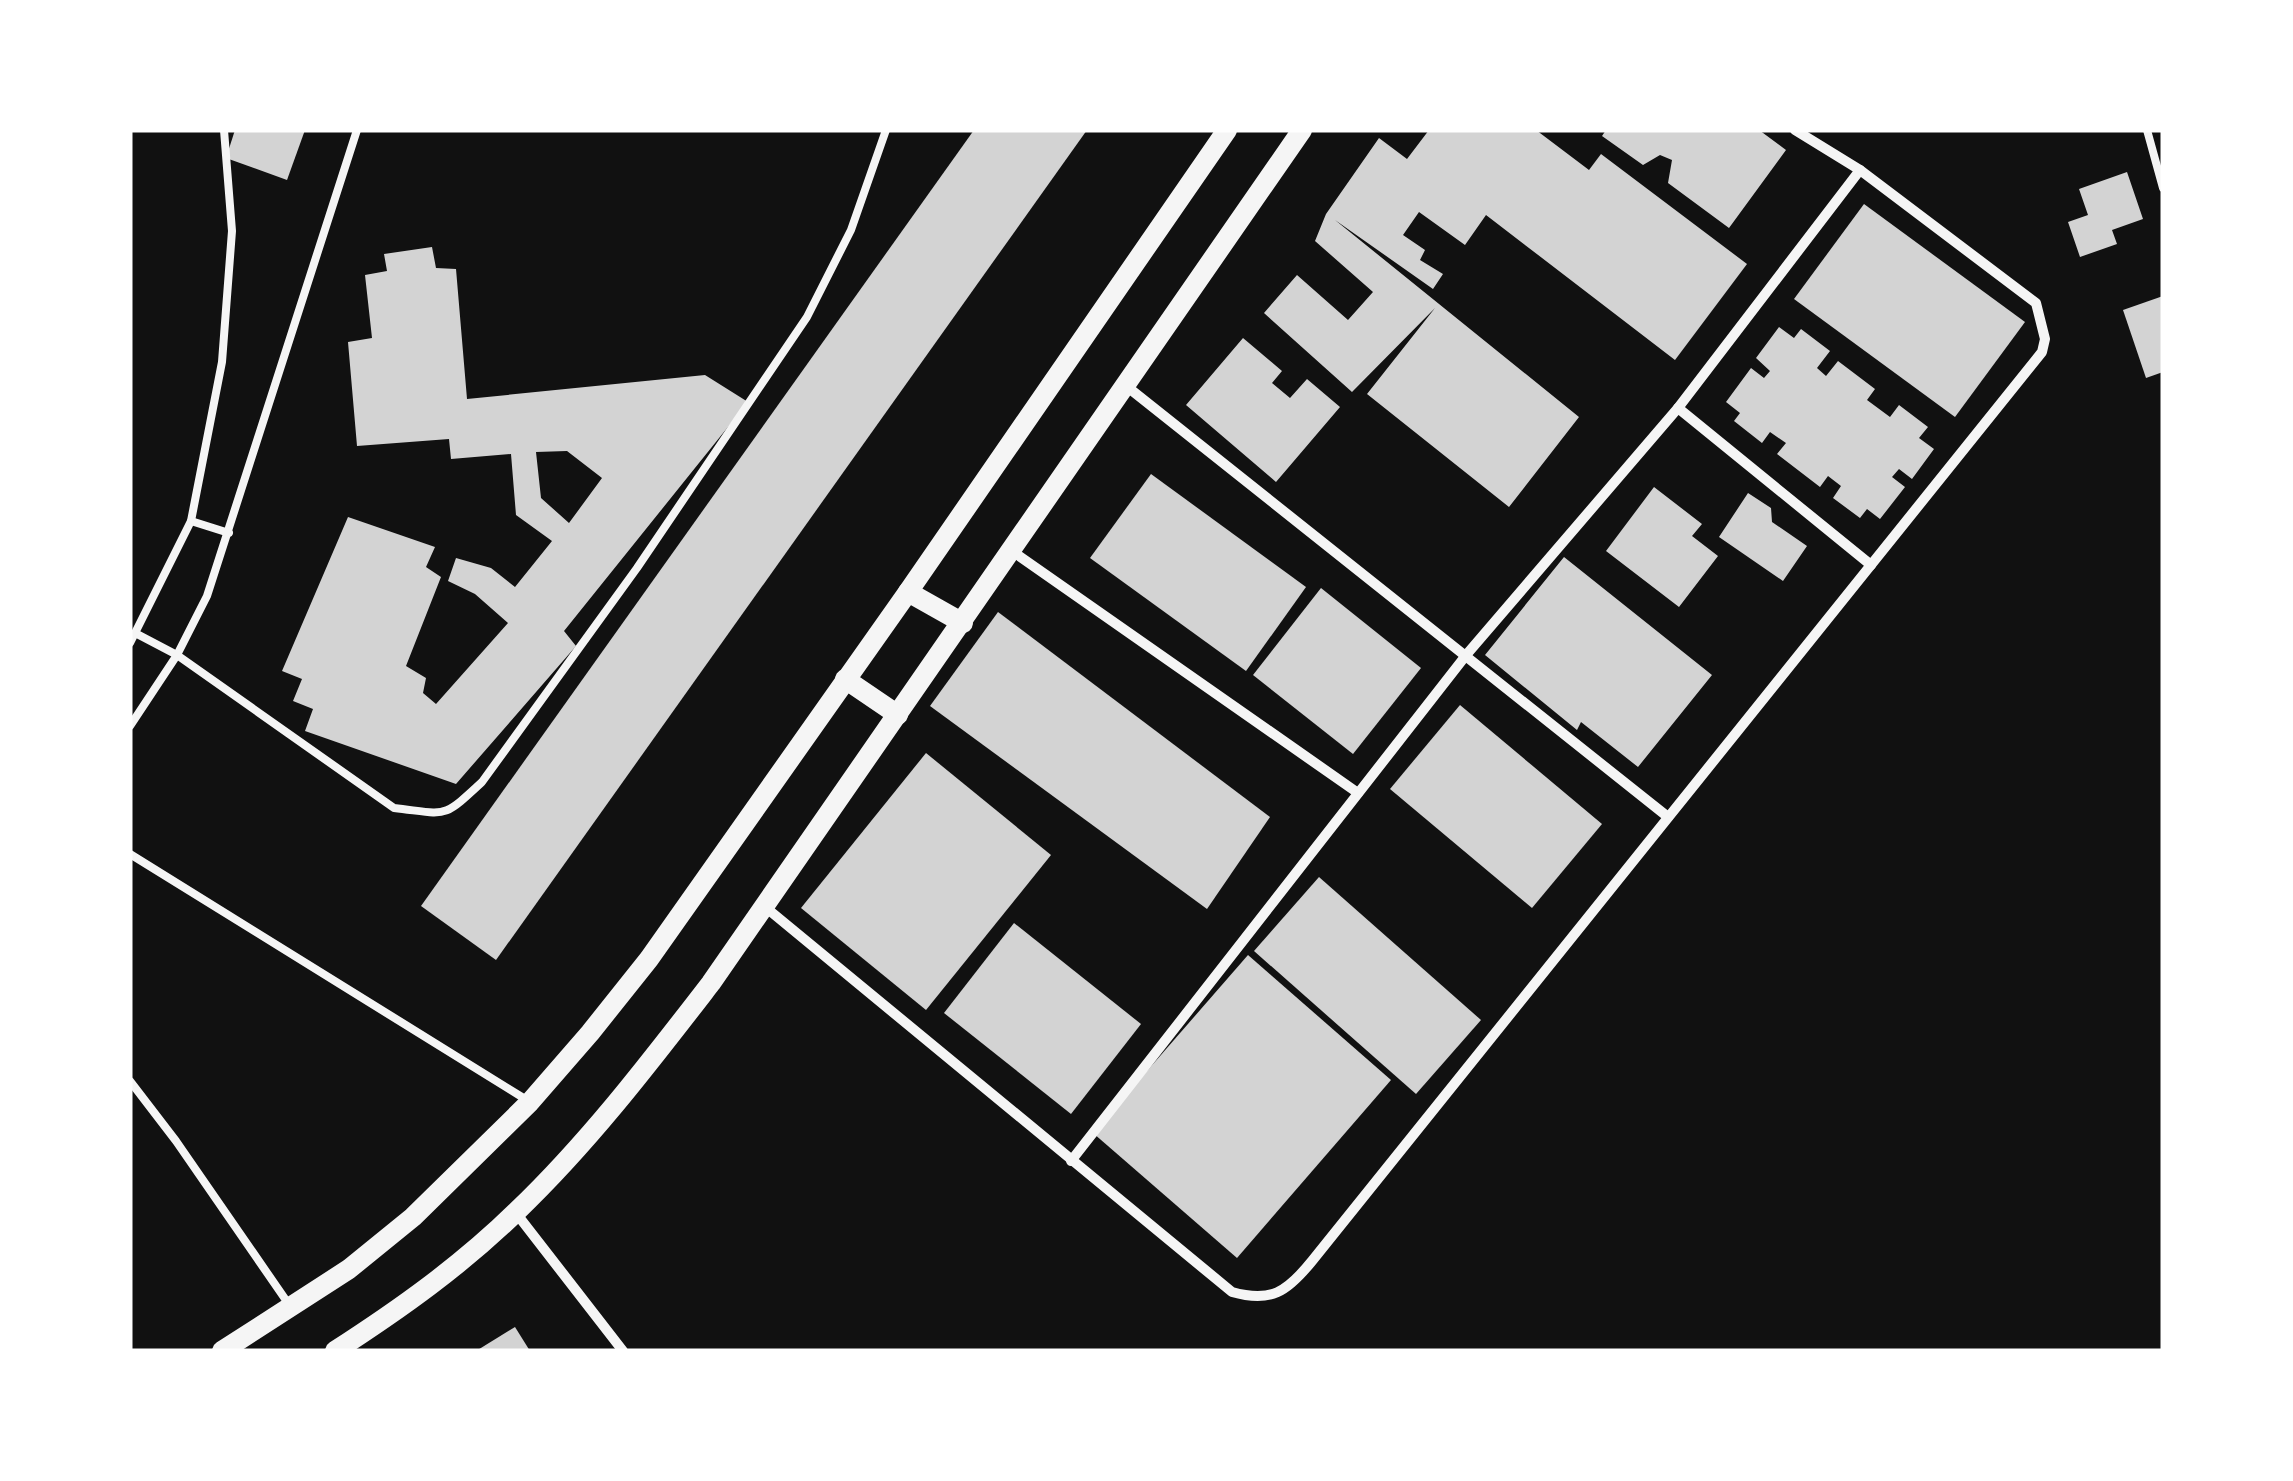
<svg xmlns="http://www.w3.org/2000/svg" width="2293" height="1481" font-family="Lato,sans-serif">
<rect width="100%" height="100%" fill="#111"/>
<g fill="#d3d3d3" fill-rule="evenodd">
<path d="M235 130H305L287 180 226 158Z"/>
<path d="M974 130H1087L496 960 421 906Z"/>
<path d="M1429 130H1536L1589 170 1601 154 1747 264 1675 360 1486 215 1465 245 1419 212 1403 235 1425 250 1420 260 1443 274 1433 289 1335 220 1579 417 1509 507 1367 394 1435 308 1352 392 1264 313 1297 275 1348 320 1373 292 1315 241 1326 214 1379 138 1407 159Z"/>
<path d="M1606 130H1759L1786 150 1729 228 1668 183 1672 160 1660 155 1643 165 1602 136Z"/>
<path d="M2127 172 2143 219 2112 230 2117 244 2080 257 2068 222 2088 215 2079 189Z"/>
<path d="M1864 204 2025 322 1955 417 1794 299Z"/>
<path d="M432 247 436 268 456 269 467 399 705 375 748 402 564 631 576 646 456 784 305 731 313 709 293 701 302 679 282 671 348 517 435 547 426 567 441 577 406 666 426 678 423 693 436 704 508 623 475 594 448 581 456 558 491 568 515 587 552 541 516 515 511 454 451 459 449 439 357 446 348 342 372 338 365 275 387 271 384 254ZM567 451 602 478 569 523 541 498 536 452Z"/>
<path d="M2163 296V372L2146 378 2123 310Z"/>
<path d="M1779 327 1794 338 1801 329 1830 351 1817 368 1826 376 1838 361 1875 389 1867 400 1890 417 1899 405 1928 427 1919 438 1934 449 1912 479 1899 469 1892 477 1905 487 1880 519 1867 509 1860 518 1833 498 1841 486 1828 476 1820 487 1777 454 1786 443 1770 432 1762 443 1734 421 1740 413 1726 402 1751 368 1764 378 1770 371 1756 358Z"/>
<path d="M1243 338 1282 371 1272 383 1290 398 1307 379 1340 407 1276 482 1186 405Z"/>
<path d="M1151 474 1306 587 1246 671 1090 558Z"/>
<path d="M1654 487 1702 524 1692 536 1718 556 1679 607 1606 551Z"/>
<path d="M1748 493 1771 508 1772 522 1807 546 1783 581 1719 537Z"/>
<path d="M1564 557 1712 675 1638 767 1581 722 1577 730 1485 655Z"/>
<path d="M1321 588 1421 668 1353 754 1253 675Z"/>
<path d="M998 612 1270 817 1207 909 930 706Z"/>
<path d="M1460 705 1602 824 1532 908 1390 789Z"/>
<path d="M926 753 1051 855 926 1010 801 908Z"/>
<path d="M1319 877 1481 1020 1416 1094 1254 951Z"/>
<path d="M1014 923 1141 1024 1071 1114 944 1013Z"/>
<path d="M1248 955 1391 1080 1237 1258 1093 1133Z"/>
<path d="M515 1327 530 1351H476Z"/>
</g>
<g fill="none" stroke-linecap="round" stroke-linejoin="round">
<g stroke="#f5f5f5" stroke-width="8">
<path d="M2147 130 2163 188"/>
<path d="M191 521 229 533"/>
<path d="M137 634 177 655 394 808C448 814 441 820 482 782L637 568 807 317 851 230 886 130"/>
<path d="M130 643 191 521 222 362 232 231 224 130"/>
<path d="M130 726 177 655 207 596 357 130"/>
<path d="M130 854 530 1102"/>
<path d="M130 1081 176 1141 290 1306"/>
</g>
<g stroke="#f5f5f5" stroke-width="10">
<path d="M1125 385 1668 817"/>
<path d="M1678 408 1871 565"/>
<path d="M1012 551 1358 793"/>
<path d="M764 906 1232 1292C1271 1303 1287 1292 1312 1261L2042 352 2045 339 2036 303 1860 170"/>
<path d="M1071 1161 1467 654 1678 408 1860 170 1795 130"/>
<path d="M516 1213 623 1351"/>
</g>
<g stroke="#f5f5f5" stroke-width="20">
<path d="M908 592 963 623"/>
<path d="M845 679 898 715"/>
<path d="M222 1351 349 1269 413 1217 530 1102 590 1033 649 959 908 592 1227 130"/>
<path d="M335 1351C400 1309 462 1265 517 1211 589 1142 650 1062 711 983L1302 130"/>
</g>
</g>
<rect width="2293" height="1481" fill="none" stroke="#ffffff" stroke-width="265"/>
</svg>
